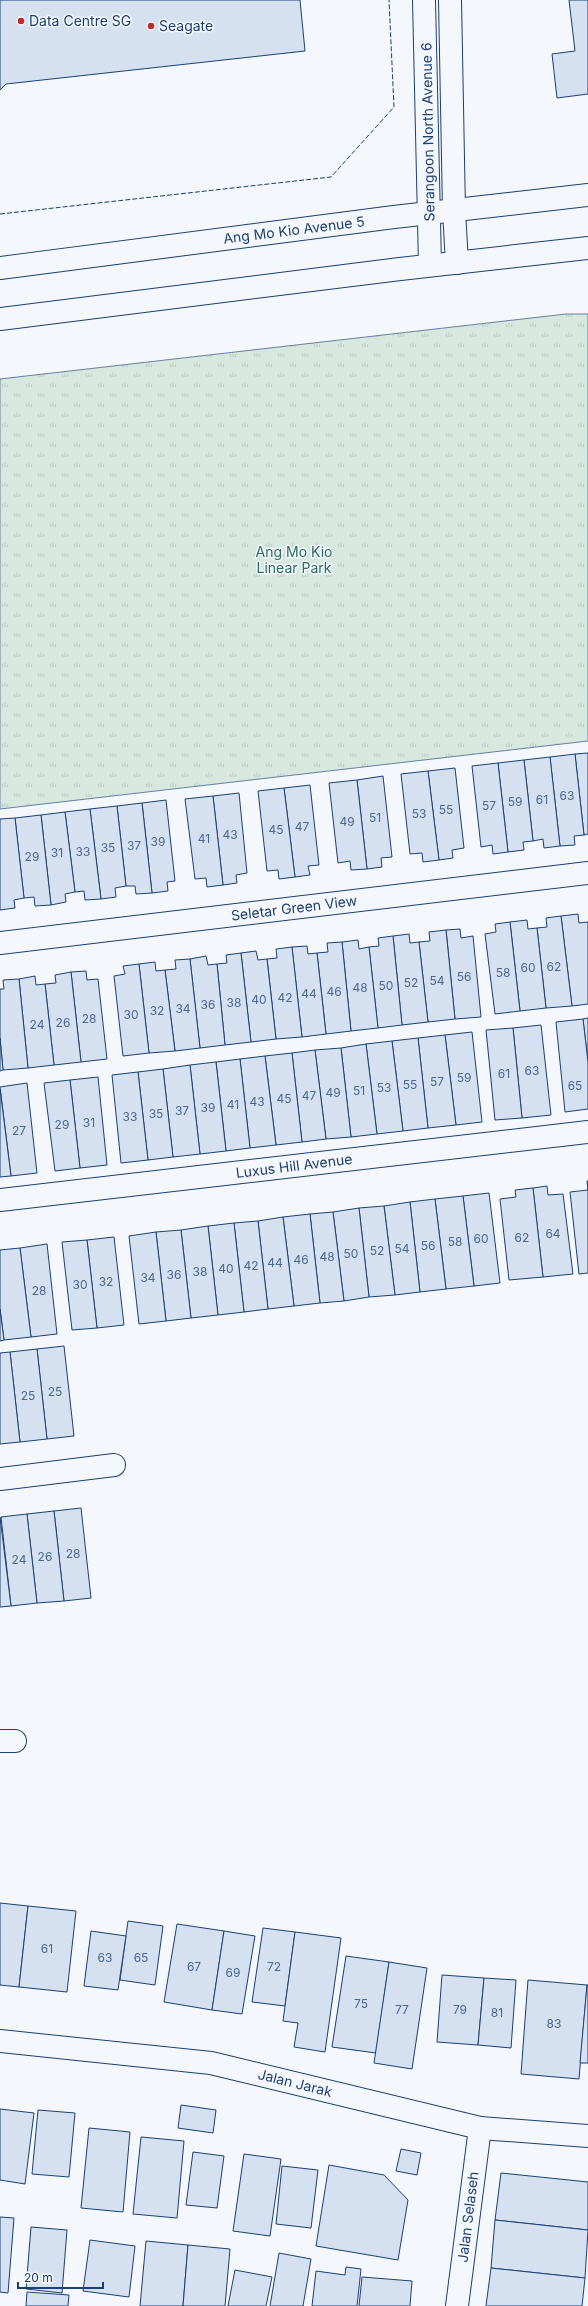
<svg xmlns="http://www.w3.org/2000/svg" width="588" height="2306" font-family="Inter,sans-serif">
<defs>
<pattern id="grass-tufts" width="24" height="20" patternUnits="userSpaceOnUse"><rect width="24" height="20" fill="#d7e8df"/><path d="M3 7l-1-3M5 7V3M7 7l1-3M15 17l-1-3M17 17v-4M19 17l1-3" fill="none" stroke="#b8c8c3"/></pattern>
</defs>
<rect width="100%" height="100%" fill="#f4f7fb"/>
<path fill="url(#grass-tufts)" stroke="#687fa3" d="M566 314H588V741L0 809V379Z"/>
<g fill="#d5e0f0" stroke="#1d3f73">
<path d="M0 0H300L305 51 6 84 0 90Z"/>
<path d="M569 0H588V94L557 98 552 54 575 51Z"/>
<path d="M588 753V834L584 835 575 754Z"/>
<path d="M575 754 584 835 574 836 575 845 560 846 550 757Z"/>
<path d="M550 757 560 846 544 848 543 839 533 841 524 760Z"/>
<path d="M524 760 533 841 523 842 524 850 508 852 498 763Z"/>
<path d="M498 763 508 852 493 854 492 845 481 847 472 766Z"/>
<path d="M455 768 464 848 452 850 453 858 439 860 428 771Z"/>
<path d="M428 771 439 860 423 862 422 853 410 854 401 774Z"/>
<path d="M383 776 392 857 381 858 382 867 367 869 357 780Z"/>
<path d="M357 780 367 869 351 870 350 861 338 863 329 783Z"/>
<path d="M310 785 319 865 308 866 310 875 295 877 284 788Z"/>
<path d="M284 788 295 877 279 879 278 870 267 871 258 791Z"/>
<path d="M239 793 247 873 236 875 237 883 223 885 213 796Z"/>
<path d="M213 796 223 885 207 887 206 878 195 879 185 799Z"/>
<path d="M166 800 175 881 167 882 168 891 152 893 142 803Z"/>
<path d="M142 803 152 893 136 894 135 886H126L117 806Z"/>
<path d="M117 806 126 886 115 888 116 897 101 899 90 809Z"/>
<path d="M90 809 101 899 85 900 84 891 75 892 65 812Z"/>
<path d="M65 812 75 892 65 894 66 902 51 905 41 815Z"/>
<path d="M41 815 51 905 35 906 34 897 24 898 15 818Z"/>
<path d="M15 818 24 898 14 900 15 908 0 910V819Z"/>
<path d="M578 914 579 923 588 922V1004L572 1006 561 916Z"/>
<path d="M561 916 572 1006 546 1008 537 928 547 927 546 918Z"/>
<path d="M527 920 528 929 537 928 546 1008 520 1011 510 922Z"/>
<path d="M510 922 520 1011 495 1014 485 934 496 932 495 924Z"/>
<path d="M460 929 461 938 473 936 481 1017 455 1019 446 930Z"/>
<path d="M446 930 455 1019 428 1022 419 942 430 941 429 932Z"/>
<path d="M409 934 410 943 419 942 428 1022 402 1025 393 936Z"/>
<path d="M393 936 402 1025 378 1028 369 947 379 946 378 938Z"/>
<path d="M358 940 359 949 369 947 378 1028 351 1031 342 942Z"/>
<path d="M342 942 351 1031 326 1034 317 953 328 952 327 943Z"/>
<path d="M307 946 308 954 317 953 326 1034 302 1037 292 947Z"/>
<path d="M292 947 302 1037 276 1039 267 959 277 958 276 949Z"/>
<path d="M256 951 258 960 267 959 276 1039 251 1042 241 953Z"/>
<path d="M241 953 251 1042 225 1045 217 964 227 963 226 955Z"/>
<path d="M206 956 208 965 217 964 225 1045 200 1048 190 959Z"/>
<path d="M190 959 200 1048 175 1051 165 970 176 969 175 960Z"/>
<path d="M155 962 156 971 165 970 175 1051 149 1053 139 964Z"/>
<path d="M139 964 149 1053 123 1056 114 976 125 974 123 966Z"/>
<path d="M86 971 87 980 98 979 107 1059 81 1062 71 972Z"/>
<path d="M71 972 81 1062 54 1065 45 984 56 983 55 975Z"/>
<path d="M35 976 36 985 45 984 54 1065 28 1068 19 979Z"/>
<path d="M19 979 28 1068 3 1070 0 1038V989H4L3 980Z"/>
<path d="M588 1018V1062L583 1019Z"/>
<path d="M583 1019 588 1062V1109L565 1112 556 1022Z"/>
<path d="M541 1025 551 1115 522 1118 513 1028Z"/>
<path d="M513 1028 522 1118 495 1120 486 1030Z"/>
<path d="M472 1032 482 1122 456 1125 445 1035Z"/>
<path d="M445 1035 456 1125 428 1128 418 1038Z"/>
<path d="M0 1038 3 1070 0 1071Z"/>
<path d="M418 1038 428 1128 403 1131 392 1041Z"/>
<path d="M392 1041 403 1131 377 1134 366 1044Z"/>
<path d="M366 1044 377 1134 351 1137 341 1048Z"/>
<path d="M341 1048 351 1137 326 1139 315 1050Z"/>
<path d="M315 1050 326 1139 302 1142 292 1053Z"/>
<path d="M292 1053 302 1142 276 1145 265 1056Z"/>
<path d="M265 1056 276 1145 250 1148 240 1059Z"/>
<path d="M240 1059 250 1148 226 1151 216 1062Z"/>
<path d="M216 1062 226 1151 200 1154 190 1065Z"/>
<path d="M190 1065 200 1154 173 1157 163 1069Z"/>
<path d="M163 1069 173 1157 148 1160 138 1072Z"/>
<path d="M138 1072 148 1160 121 1163 112 1075Z"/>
<path d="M98 1077 107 1165 80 1168 70 1080Z"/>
<path d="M70 1080 80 1168 55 1171 44 1083Z"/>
<path d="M27 1083 37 1173 11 1176 0 1087Z"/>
<path d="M0 1089 11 1176 0 1177Z"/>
<path d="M587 1181H588V1273L579 1274 570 1192 588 1190Z"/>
<path d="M547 1186 548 1195 563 1194 573 1274 543 1277 533 1188Z"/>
<path d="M533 1188 543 1277 509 1280 500 1199 516 1197 515 1190Z"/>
<path d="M489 1193 500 1283 474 1286 463 1196Z"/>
<path d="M463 1196 474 1286 446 1289 435 1199Z"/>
<path d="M435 1199 446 1289 420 1292 410 1202Z"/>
<path d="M410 1202 420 1292 395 1295 384 1206Z"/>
<path d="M384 1206 395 1295 369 1297 359 1208Z"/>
<path d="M359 1208 369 1297 344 1301 333 1212Z"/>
<path d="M333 1212 344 1301 320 1303 310 1214Z"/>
<path d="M310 1214 320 1303 294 1306 283 1217Z"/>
<path d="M283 1217 294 1306 268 1309 258 1221Z"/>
<path d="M258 1221 268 1309 244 1312 234 1223Z"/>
<path d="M234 1223 244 1312 218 1315 208 1226Z"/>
<path d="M208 1226 218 1315 191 1318 181 1230Z"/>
<path d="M181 1230 191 1318 166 1321 156 1232Z"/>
<path d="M156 1232 166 1321 139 1324 129 1236Z"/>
<path d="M114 1237 124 1325 97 1328 87 1240Z"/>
<path d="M87 1240 97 1328 72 1330 62 1242Z"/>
<path d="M47 1244 57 1334 31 1337 20 1248Z"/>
<path d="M20 1248 31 1337 4 1340 0 1309V1250Z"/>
<path d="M0 1309 4 1340 0 1341Z"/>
<path d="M64 1346 74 1436 47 1439 37 1349Z"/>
<path d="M37 1349 47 1439 20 1442 10 1352Z"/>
<path d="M10 1352 20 1442 0 1444V1353Z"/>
<path d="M81 1508 91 1598 64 1601 54 1511Z"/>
<path d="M54 1511 64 1601 37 1603 27 1514Z"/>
<path d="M27 1514 37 1603 11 1606 1 1517Z"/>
<path d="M0 1517 11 1606 0 1607Z"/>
<path d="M0 1903 28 1906 19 1987 0 1985Z"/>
<path d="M28 1906 76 1911 67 1992 19 1987Z"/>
<path d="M128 1921 163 1926 155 1985 120 1980Z"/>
<path d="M177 1924 224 1931 212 2010 164 2002Z"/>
<path d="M263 1928 295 1932 285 2006 252 2002Z"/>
<path d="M91 1931 126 1936 118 1990 84 1986Z"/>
<path d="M224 1931 255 1936 242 2014 212 2010Z"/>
<path d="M295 1932 341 1938 325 2052 294 2047 298 2023 283 2021Z"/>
<path d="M346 1956 389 1962 376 2053 332 2047Z"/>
<path d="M389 1962 427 1968 412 2069 374 2063Z"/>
<path d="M442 1975 484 1978 478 2045 437 2042Z"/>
<path d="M484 1978 516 1980 511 2048 478 2045Z"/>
<path d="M528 1980 587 1985 579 2079 521 2074Z"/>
<path d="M587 1985H588V2063H580Z"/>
<path d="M181 2105 216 2110 213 2133 178 2128Z"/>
<path d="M0 2109 34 2113 25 2184 0 2180Z"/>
<path d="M38 2110 75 2113 69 2177 32 2174Z"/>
<path d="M89 2128 130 2132 123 2212 81 2208Z"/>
<path d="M141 2137 184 2141 177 2218 133 2214Z"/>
<path d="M401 2149 421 2153 417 2175 396 2171Z"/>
<path d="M193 2152 224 2156 217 2208 186 2205Z"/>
<path d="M244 2154 281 2159 270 2236 233 2231Z"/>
<path d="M329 2165 384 2175 408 2200 398 2260 316 2246Z"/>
<path d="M282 2166 318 2170 311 2228 276 2224Z"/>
<path d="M501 2173 588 2182V2230L495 2220Z"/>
<path d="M0 2217 14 2218 8 2293 0 2292Z"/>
<path d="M495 2220 588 2230 585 2278 491 2268Z"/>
<path d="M31 2227 67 2230 62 2293 26 2289Z"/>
<path d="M90 2240 135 2246 129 2297 83 2291Z"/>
<path d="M146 2241 188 2245 183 2306H140Z"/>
<path d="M188 2245 230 2249 225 2306H183Z"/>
<path d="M279 2253 311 2259 303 2306H270Z"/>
<path d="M346 2267 361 2269 357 2306H312L316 2271 345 2275Z"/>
<path d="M491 2268 585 2278 582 2306H486Z"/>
<path d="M235 2270 272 2277 266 2306H228Z"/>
<path d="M362 2277 412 2281 410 2306H359Z"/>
<path d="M27 2292 69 2295 68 2306H26Z"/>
</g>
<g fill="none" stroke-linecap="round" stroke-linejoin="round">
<g stroke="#1d3f73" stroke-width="24">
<g id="minor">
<path d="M424 0 430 265"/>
<path d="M450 0 454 211 457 263"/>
<path d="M0 943 588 873"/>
<path d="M0 1200 588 1132"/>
<path d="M0 1479 114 1465"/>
<path d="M0 1741H15"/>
<path d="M0 2041 211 2063 480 2128 588 2136"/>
<path d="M457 2306 480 2128"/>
</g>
</g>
<g stroke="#1d3f73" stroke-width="24">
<g id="major">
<path d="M0 268 394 217 588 195"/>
<path d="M0 319 400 269 588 248"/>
</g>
</g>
<use href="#minor" stroke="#f4f7fb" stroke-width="22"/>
<use href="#major" stroke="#f4f7fb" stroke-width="22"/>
<path stroke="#1d3f73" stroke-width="1" stroke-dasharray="5 2" stroke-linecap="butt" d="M0 214 331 177 394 107 389 0"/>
</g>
<g fill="#c62828" stroke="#f4f7fb" stroke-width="1.5">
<circle cx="21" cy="21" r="4"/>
<circle cx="151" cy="26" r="4"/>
</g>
<g text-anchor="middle" stroke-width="3" stroke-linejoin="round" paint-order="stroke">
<g font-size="12" fill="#4b6792">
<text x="567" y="800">63</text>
<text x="542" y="804">61</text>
<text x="515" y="806">59</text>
<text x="489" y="810">57</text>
<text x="446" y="814">55</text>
<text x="419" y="818">53</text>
<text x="375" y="822">51</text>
<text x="347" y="826">49</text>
<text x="302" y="831">47</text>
<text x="276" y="834">45</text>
<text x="230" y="839">43</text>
<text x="204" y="843">41</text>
<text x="158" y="846">39</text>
<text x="134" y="850">37</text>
<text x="108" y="852">35</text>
<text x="83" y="856">33</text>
<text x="57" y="857">31</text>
<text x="32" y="861">29</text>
<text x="554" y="971">62</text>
<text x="528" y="972">60</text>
<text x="503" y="977">58</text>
<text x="464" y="981">56</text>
<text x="437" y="985">54</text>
<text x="411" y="987">52</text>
<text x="386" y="990">50</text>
<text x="360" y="992">48</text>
<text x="334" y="996">46</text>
<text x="309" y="998">44</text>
<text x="285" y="1002">42</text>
<text x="259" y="1004">40</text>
<text x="234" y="1007">38</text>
<text x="208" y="1009">36</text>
<text x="183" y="1013">34</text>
<text x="157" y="1015">32</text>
<text x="131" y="1019">30</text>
<text x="89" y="1023">28</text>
<text x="63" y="1027">26</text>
<text x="37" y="1029">24</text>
<text x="532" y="1075">63</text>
<text x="504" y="1078">61</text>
<text x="464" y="1082">59</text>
<text x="437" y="1086">57</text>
<text x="410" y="1089">55</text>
<text x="575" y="1090">65</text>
<text x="384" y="1092">53</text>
<text x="359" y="1095">51</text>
<text x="333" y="1097">49</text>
<text x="309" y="1100">47</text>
<text x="284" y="1103">45</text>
<text x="257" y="1106">43</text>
<text x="233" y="1109">41</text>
<text x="208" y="1112">39</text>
<text x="182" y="1115">37</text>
<text x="156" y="1118">35</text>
<text x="130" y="1121">33</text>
<text x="89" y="1127">31</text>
<text x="62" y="1129">29</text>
<text x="19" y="1135">27</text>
<text x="553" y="1238">64</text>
<text x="522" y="1242">62</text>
<text x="481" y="1243">60</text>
<text x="455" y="1246">58</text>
<text x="428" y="1250">56</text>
<text x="402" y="1253">54</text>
<text x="377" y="1255">52</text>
<text x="351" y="1258">50</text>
<text x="327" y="1261">48</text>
<text x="301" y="1264">46</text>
<text x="275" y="1267">44</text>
<text x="251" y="1270">42</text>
<text x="226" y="1273">40</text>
<text x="200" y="1276">38</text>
<text x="174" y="1279">36</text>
<text x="148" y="1282">34</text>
<text x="106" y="1286">32</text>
<text x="80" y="1289">30</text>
<text x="39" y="1295">28</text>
<text x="55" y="1396">25</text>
<text x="28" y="1400">25</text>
<text x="73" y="1558">28</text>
<text x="45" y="1561">26</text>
<text x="19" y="1564">24</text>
<text x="47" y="1953">61</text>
<text x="105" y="1962">63</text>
<text x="141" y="1962">65</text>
<text x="194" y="1971">67</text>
<text x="274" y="1971">72</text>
<text x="233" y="1977">69</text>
<text x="361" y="2008">75</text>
<text x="402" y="2014">77</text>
<text x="460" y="2014">79</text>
<text x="497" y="2017">81</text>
<text x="554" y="2028">83</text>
</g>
<g font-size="14" fill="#1d3f73" stroke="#f4f7fb" text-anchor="start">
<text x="29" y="26">Data Centre SG</text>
<text x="159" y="31">Seagate</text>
</g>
<g font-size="14" fill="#1d3f73" stroke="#f4f7fb">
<text transform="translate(428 132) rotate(-91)" y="5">Serangoon North Avenue 6</text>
<text transform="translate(294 230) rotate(-7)" y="5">Ang Mo Kio Avenue 5</text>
<text transform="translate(294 908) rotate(-7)" y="5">Seletar Green View</text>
<text transform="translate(294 1166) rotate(-7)" y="5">Luxus Hill Avenue</text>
<text transform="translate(295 2083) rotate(14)" y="5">Jalan Jarak</text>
<text transform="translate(468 2217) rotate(-83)" y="5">Jalan Selaseh</text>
</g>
<g font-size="14" fill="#2c6c60" stroke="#f4f7fb">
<text x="294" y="557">Ang Mo Kio<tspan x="294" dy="16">Linear Park</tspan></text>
</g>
</g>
<path d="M18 2282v6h85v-6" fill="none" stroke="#1d3f73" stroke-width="2"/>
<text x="24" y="2282" font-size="12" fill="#1d3f73" stroke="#f4f7fb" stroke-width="3" paint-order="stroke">20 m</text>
</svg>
